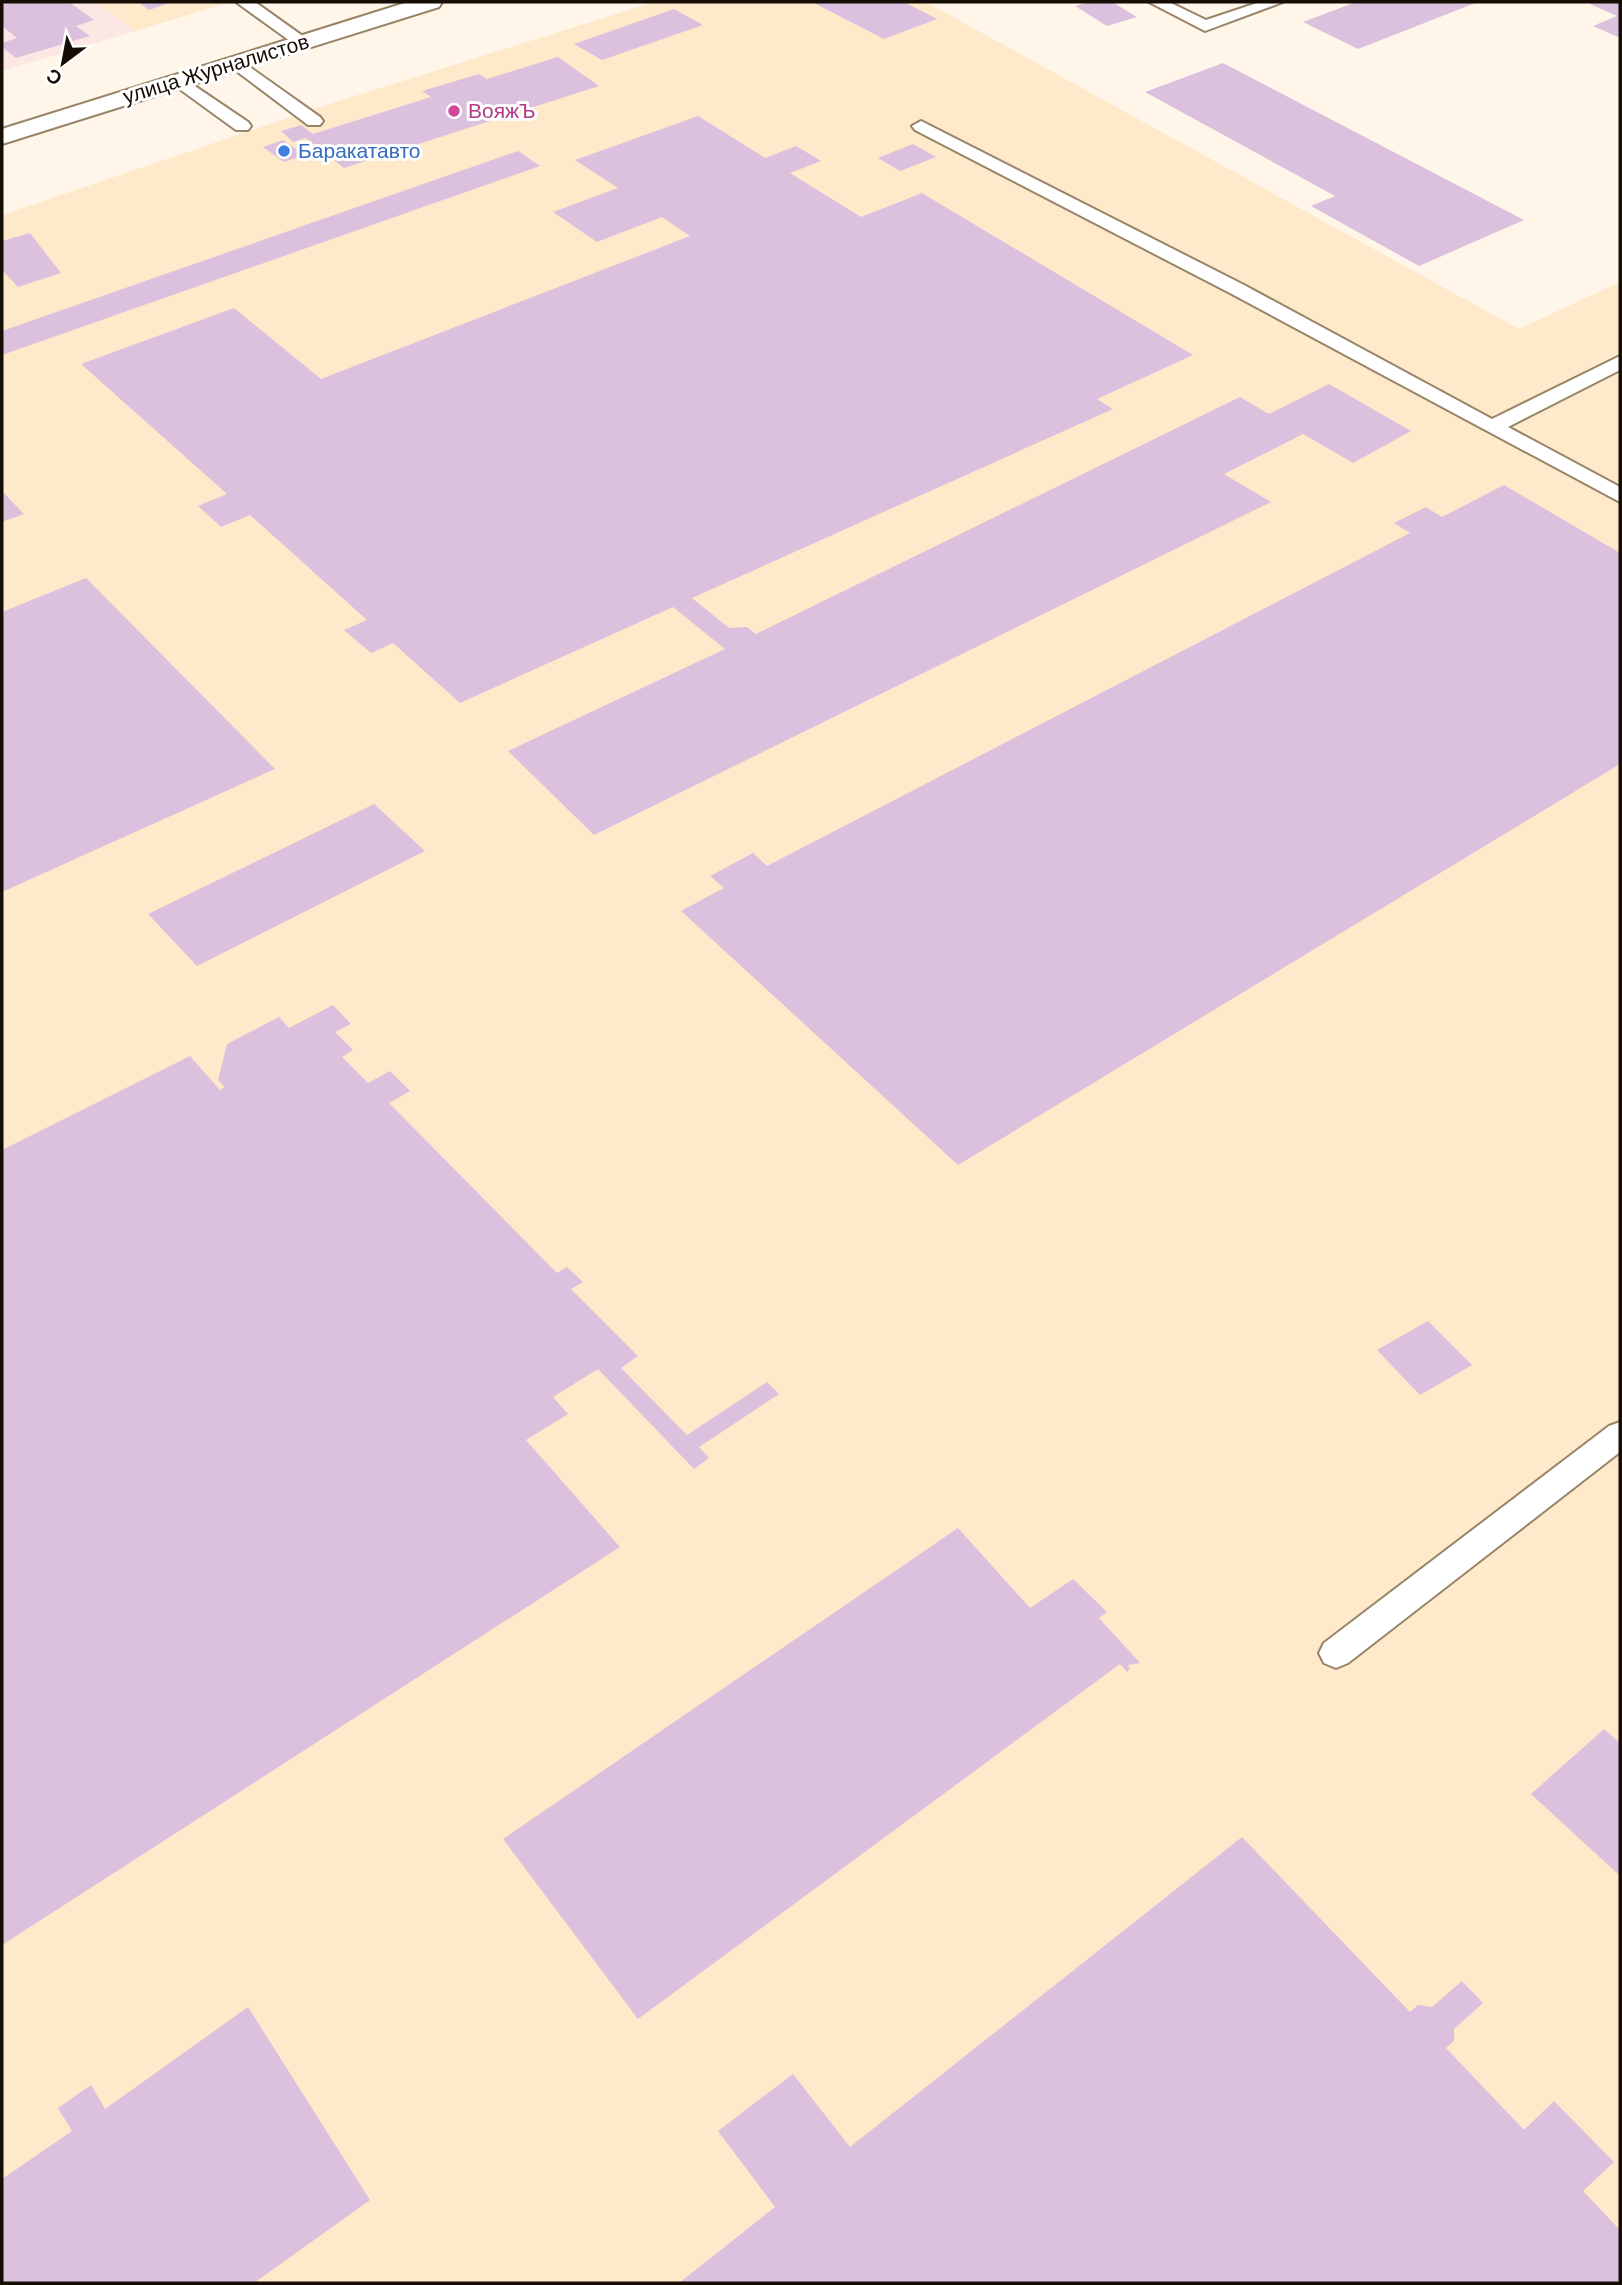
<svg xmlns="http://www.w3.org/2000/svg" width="1622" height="2285" font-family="Barlow,sans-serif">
<rect width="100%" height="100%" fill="#fff6e9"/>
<path fill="#fde7e5" d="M2 2H97L136 31 2 71Z"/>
<g fill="#ffe9cb">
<path d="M97 2H230L136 31Z"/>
<path d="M654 2H926L1519 329 1620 282V2283H2V215L320 107Z"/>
</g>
<g fill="#dbc1dd">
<path d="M2 2H69L94 20 76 26 90 36 16 58 2 47V43L17 38 2 26Z"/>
<path d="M138 2H172L149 10Z"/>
<path d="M812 2H904L937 19 884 39Z"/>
<path d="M1090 2H1112L1137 17 1107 26 1075 6Z"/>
<path d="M1356 2H1478L1358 49 1303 22Z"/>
<path d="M1596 2H1620V38L1593 26 1617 16 1590 4Z"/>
<path d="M674 9 703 25 602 60 574 44Z"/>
<path d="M558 57 599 86 344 168 306 138 293 142 281 131 301 125 313 134 431 97 422 91 479 74 487 79Z"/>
<path d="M1223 63 1524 220 1419 266 1311 206 1335 196 1145 92Z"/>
<path d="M698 116 765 158 796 146 821 161 790 173 861 217 922 193 1193 355 1097 399 1113 409 692 598 729 628 747 627 756 634 1240 397 1269 414 1329 384 1411 431 1353 463 1303 434 1224 474 1271 502 594 835 508 751 725 649 673 607 460 703 393 643 371 653 344 630 367 620 250 515 221 527 198 506 227 494 81 364 234 308 321 379 690 236 662 217 597 242 553 212 618 188 575 160Z"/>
<path d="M283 140 305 155 284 162 263 147Z"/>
<path d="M913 144 936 157 900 171 878 158Z"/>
<path d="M518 151 540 166 2 355V331Z"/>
<path d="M30 233 61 273 18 287 2 270V241Z"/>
<path d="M1504 485 1620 553V764L958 1165 681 911 724 888 710 876 753 853 767 866 1410 533 1394 523 1426 507 1442 517Z"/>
<path d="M2 491 24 514 2 522Z"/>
<path d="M86 578 275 769 2 892V612Z"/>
<path d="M374 804 425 851 197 966 148 914Z"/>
<path d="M333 1005 351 1024 335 1032 353 1050 342 1057 368 1083 390 1071 410 1091 389 1103 557 1273 567 1267 583 1282 571 1289 638 1356 621 1368 687 1435 767 1382 779 1394 699 1447 709 1458 694 1469 598 1369 553 1397 568 1414 526 1440 620 1547 2 1945V1150L190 1056 220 1090 225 1087 218 1080 227 1044 279 1017 289 1028Z"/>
<path d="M1428 1321 1472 1365 1420 1395 1377 1350Z"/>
<path d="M958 1528 1030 1608 1073 1579 1107 1612 1099 1618 1140 1663 1128 1665 1130 1669 1127 1672 1120 1664 638 2019 503 1839Z"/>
<path d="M1604 1729 1620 1743V1876L1531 1794Z"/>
<path d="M1242 1837 1410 2012 1418 2005 1432 2007 1462 1981 1483 2003 1454 2029V2041L1446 2048 1524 2130 1554 2101 1614 2162 1583 2191 1620 2230V2283H679L775 2207 718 2131 793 2074 850 2147Z"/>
<path d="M248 2007 370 2200 254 2283H2V2179L72 2131 58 2108 91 2085 105 2109Z"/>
</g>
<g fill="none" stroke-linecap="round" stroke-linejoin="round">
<g stroke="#988467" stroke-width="4">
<g id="service">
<path d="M236 2H255L311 42 303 47 297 46Z"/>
<path d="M1149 2H1169L1206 20 1260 2H1283L1205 31Z"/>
<path d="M237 58 320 117 323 121 320 125H308L231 67 228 63 231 59Z"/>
<path d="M180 76 248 122 251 126 248 130H236L174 85 171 81 174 77Z"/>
<path d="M921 121 1244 285 1492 419 1620 356V370L1508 427 1620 487V502L1230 293 915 130 912 126Z"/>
<path d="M1620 1422V1452L1348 1663 1336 1668 1324 1663 1319 1653 1324 1643 1609 1426Z"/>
</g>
</g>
<g stroke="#988467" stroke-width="4">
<path id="tertiary" d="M408 2H442L439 7 2 144V129Z"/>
</g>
<use href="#service" fill="#fff" fill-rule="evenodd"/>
<use href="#tertiary" fill="#fff" fill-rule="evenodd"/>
</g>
<circle fill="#d1479c" stroke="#fff" stroke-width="2.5" cx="454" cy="111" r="7"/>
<circle fill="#3f7fe0" stroke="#fff" stroke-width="2.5" cx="284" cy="151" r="7"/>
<g text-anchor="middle" stroke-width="6" stroke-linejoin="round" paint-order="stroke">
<g font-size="21" fill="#160e05" stroke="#fff">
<text transform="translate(216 69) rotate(-17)" y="7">улица Журналистов</text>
</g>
<g font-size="21" fill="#b23c85" stroke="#fff" text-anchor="start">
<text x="468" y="118">ВояжЪ</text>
</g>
<g font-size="21" fill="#366cbe" stroke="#fff" text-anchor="start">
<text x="298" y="158">Баракатавто</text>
</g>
</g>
<rect width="1622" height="2285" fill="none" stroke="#160e05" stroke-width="7"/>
<g transform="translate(63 63) rotate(212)" stroke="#ffffff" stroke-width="5" paint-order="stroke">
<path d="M0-5L12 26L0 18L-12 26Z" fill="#160e05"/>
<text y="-10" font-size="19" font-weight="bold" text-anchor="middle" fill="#160e05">С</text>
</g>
</svg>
